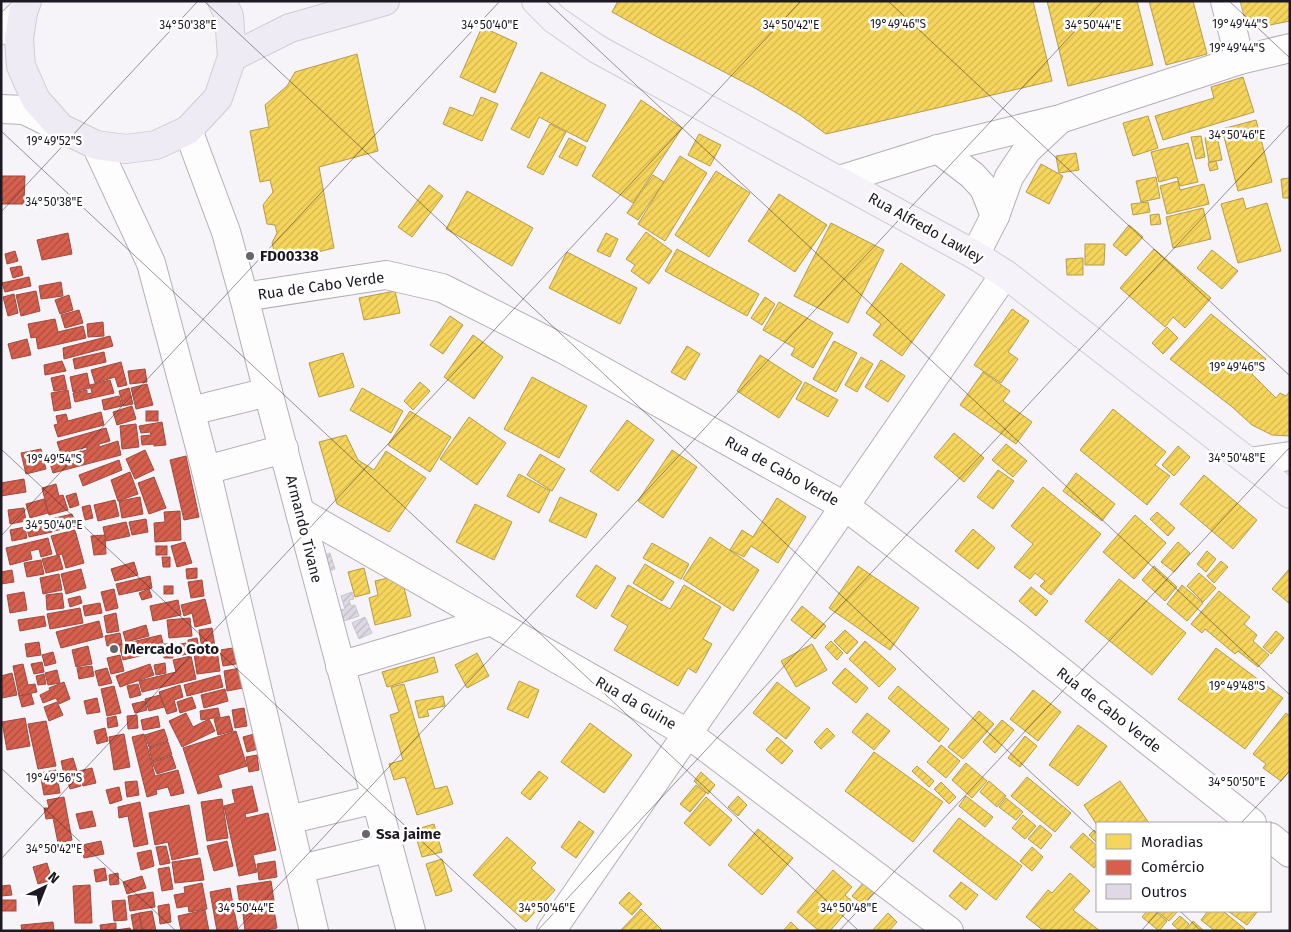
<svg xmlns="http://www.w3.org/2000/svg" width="1291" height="932" font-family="'Fira Sans',sans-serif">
<defs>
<pattern id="homes-hatch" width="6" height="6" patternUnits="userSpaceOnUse" patternTransform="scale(1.25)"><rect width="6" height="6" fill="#f6d55c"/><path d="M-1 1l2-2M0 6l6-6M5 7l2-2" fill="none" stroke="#d2b650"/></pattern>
<pattern id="shops-hatch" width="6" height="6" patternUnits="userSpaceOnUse" patternTransform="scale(1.25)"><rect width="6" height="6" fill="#d6604d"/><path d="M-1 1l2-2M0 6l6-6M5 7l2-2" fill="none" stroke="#ad4e40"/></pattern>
<pattern id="building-hatch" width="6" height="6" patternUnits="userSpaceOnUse" patternTransform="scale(1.25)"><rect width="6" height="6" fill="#ded9e4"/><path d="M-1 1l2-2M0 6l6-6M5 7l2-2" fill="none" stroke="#bebac3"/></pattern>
</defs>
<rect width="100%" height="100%" fill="#f6f3f9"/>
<g fill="url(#homes-hatch)" stroke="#b59d4b">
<path d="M618 1H1033L1052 81 826 134 800 115 753 87 661 39 612 12Z"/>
<path d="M1047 1H1137L1153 65 1068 86Z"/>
<path d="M1149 1H1193L1207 54 1166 65Z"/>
<path d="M1234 1H1290V21L1240 31Z"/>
<path d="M482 27 517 43 495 93 460 77Z"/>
<path d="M357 54 378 151 319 167 334 248 277 262 272 243 277 233 275 225 267 224 263 205 273 192 270 180 260 182 250 131 269 127 265 105 287 86 295 72Z"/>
<path d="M541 72 606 105 587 142 539 117 529 138 511 129Z"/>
<path d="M1243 77 1254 112 1163 140 1155 116 1214 98 1211 87Z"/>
<path d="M481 97 498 104 482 141 443 124 450 107 473 116Z"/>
<path d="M641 100 682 128 633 203 592 176Z"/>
<path d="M1148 116 1158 148 1133 156 1123 123Z"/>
<path d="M1256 120 1272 182 1238 191 1222 129Z"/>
<path d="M550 124 566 132 543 175 527 167Z"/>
<path d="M699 134 721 145 710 166 688 155Z"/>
<path d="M1201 136 1205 157 1196 159 1191 137Z"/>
<path d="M1217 136 1222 160 1209 162 1205 138Z"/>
<path d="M569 138 586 147 577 166 559 157Z"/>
<path d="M1188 143 1198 182 1180 186 1177 177 1159 182 1151 152Z"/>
<path d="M1076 153 1079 170 1059 173 1056 156Z"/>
<path d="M680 156 707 173 665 241 638 224Z"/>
<path d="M1216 161 1218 169 1210 171 1208 163Z"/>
<path d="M1041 164 1063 176 1049 204 1026 192Z"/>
<path d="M716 171 750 193 709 257 675 235Z"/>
<path d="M653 175 664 182 638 220 627 213Z"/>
<path d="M1156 177 1160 198 1141 202 1136 181Z"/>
<path d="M1290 178V198H1283L1281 179Z"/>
<path d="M1178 181 1180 190 1204 184 1209 204 1167 214 1160 186Z"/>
<path d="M429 185 443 196 412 237 398 227Z"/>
<path d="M467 191 533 228 512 266 446 229Z"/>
<path d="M779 194 827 225 795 272 748 241Z"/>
<path d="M1243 198 1246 209 1267 203 1281 251 1238 263 1221 204Z"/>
<path d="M1148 202 1150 212 1133 215 1131 204Z"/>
<path d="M1203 208 1211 239 1173 248 1166 217Z"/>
<path d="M1159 214 1161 224 1151 225 1150 215Z"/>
<path d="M831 223 884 250 848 323 794 296Z"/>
<path d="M1129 225 1143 237 1126 256 1113 245Z"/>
<path d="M646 232 672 251 649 284 631 271 635 265 626 259Z"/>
<path d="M606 233 618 239 610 257 597 251Z"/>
<path d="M1085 244H1105L1104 265H1085Z"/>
<path d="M677 249 759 294 747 316 665 271Z"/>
<path d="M1154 249 1211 298 1185 328 1173 317 1165 327 1120 288Z"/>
<path d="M1212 250 1238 271 1222 289 1197 268Z"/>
<path d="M567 252 637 288 620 324 549 288Z"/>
<path d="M1083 258V275H1067L1066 259Z"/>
<path d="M901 263 945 295 902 356 873 335 881 324 866 313Z"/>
<path d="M395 291 400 313 364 320 359 298Z"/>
<path d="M765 297 775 304 762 325 751 318Z"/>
<path d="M779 302 833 333 813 368 791 355 795 348 763 330Z"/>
<path d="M1012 309 1029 321 1008 352 1018 359 1001 383 974 365Z"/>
<path d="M1211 314 1266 359 1252 374 1276 398 1280 393 1286 396 1290 391V436L1272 435 1252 425 1231 406 1170 359Z"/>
<path d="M450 316 463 325 443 354 430 345Z"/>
<path d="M1167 327 1178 338 1163 354 1152 343Z"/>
<path d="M473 335 503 357 474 399 444 377Z"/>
<path d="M834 341 857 353 836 392 813 379Z"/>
<path d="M687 346 700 354 685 380 671 372Z"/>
<path d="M343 353 354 387 319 397 309 363Z"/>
<path d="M760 355 802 382 779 418 737 391Z"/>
<path d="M861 357 873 364 857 392 845 385Z"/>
<path d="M881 360 905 376 888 402 865 387Z"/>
<path d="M983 372 1010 391 1003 401 1032 422 1016 444 960 405Z"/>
<path d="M532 377 587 406 559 458 504 429Z"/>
<path d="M420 382 430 391 413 410 404 401Z"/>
<path d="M805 382 838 400 828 417 796 399Z"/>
<path d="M362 388 403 411 391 433 350 410Z"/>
<path d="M1113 409 1166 452 1155 465 1170 476 1147 505 1080 450Z"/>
<path d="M410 411 451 437 430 472 388 445Z"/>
<path d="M469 417 506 443 477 485 440 459Z"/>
<path d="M627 420 654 440 618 491 590 471Z"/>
<path d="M954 433 984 458 964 482 934 457Z"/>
<path d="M346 435 358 460 374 470 386 451 426 478 389 532 337 504 319 442Z"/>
<path d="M1006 444 1027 461 1013 477 992 460Z"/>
<path d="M1178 446 1190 457 1174 476 1162 465Z"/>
<path d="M672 450 697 467 663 518 638 501Z"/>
<path d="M540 454 565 469 552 491 527 475Z"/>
<path d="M998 470 1014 481 993 509 977 497Z"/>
<path d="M1076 473 1115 504 1102 521 1063 491Z"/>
<path d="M519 474 550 491 539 513 507 496Z"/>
<path d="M1204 475 1257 520 1233 549 1180 504Z"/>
<path d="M1043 487 1101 534 1051 595 1040 586 1045 581 1035 573 1030 579 1014 567 1033 544 1011 526Z"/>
<path d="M560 497 597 514 586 538 549 521Z"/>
<path d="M777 498 806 517 778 563 751 546 744 557 730 550 742 530 753 537Z"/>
<path d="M475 504 512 522 494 560 456 542Z"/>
<path d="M1157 512 1175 528 1168 536 1150 519Z"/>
<path d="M1135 515 1166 543 1134 579 1103 552Z"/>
<path d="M973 529 995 548 978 569 955 551Z"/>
<path d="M710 537 759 570 733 611 683 579Z"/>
<path d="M1178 542 1190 553 1174 572 1161 562Z"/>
<path d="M652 543 689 564 681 579 643 558Z"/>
<path d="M1207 551 1216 559 1206 572 1197 564Z"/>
<path d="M1221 561 1228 567 1214 583 1207 576Z"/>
<path d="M645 564 674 582 662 601 633 583Z"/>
<path d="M596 565 616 578 596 609 576 596Z"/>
<path d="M858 566 919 608 890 650 829 608Z"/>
<path d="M1154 566 1177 587 1165 601 1142 580Z"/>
<path d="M364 568 370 593 355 597 348 572Z"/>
<path d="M1290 568V604L1272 589Z"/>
<path d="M1199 573 1216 588 1203 602 1187 586Z"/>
<path d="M401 575 411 616 375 625 369 598 378 595 375 581Z"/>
<path d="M1119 579 1186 633 1152 675 1085 621Z"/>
<path d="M628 585 670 609 684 585 721 607 703 639 712 644 696 673 688 668 678 686 614 650 628 626 611 616Z"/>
<path d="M1182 585 1203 603 1187 621 1167 604Z"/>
<path d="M1031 587 1048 601 1036 616 1019 601Z"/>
<path d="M1219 591 1250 617 1244 624 1257 635 1253 641 1269 655 1258 667 1238 651 1235 654 1205 629 1202 633 1191 624Z"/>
<path d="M802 606 826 626 815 639 791 620Z"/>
<path d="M845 630 858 642 847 654 834 641Z"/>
<path d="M1276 631 1284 638 1271 654 1263 647Z"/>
<path d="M831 641 843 653 837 660 825 647Z"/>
<path d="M865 641 896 669 879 687 849 659Z"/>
<path d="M812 644 827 670 796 687 781 661Z"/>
<path d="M1216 648 1283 698 1245 749 1178 699Z"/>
<path d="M477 653 489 676 467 688 455 665Z"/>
<path d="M434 657 438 672 387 687 382 672Z"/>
<path d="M845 668 868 688 856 703 832 683Z"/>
<path d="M519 681 539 690 528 718 507 709Z"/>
<path d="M777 682 810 708 786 739 753 713Z"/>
<path d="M404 684 435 789 447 786 453 804 417 815 405 777 394 780 389 764 403 760 390 715 399 712 391 687Z"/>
<path d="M898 686 949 729 939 742 888 698Z"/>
<path d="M1033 690 1061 712 1038 741 1010 719Z"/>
<path d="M443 696 445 706 427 710 429 716 419 718 415 701Z"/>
<path d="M979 711 994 724 963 759 948 747Z"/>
<path d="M867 713 890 731 874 750 852 732Z"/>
<path d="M1286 713 1290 716V770L1281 781 1263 768 1266 764 1253 754Z"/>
<path d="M1002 720 1014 730 995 753 983 742Z"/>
<path d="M590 723 632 755 604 793 561 762Z"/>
<path d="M1078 725 1107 746 1078 786 1049 765Z"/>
<path d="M827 728 835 736 821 749 814 742Z"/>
<path d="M1025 736 1037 746 1020 767 1008 758Z"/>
<path d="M777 737 793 751 782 764 766 750Z"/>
<path d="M941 745 960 761 946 778 927 762Z"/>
<path d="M874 752 943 802 913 842 845 791Z"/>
<path d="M966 763 987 781 972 798 952 780Z"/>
<path d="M917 766 934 781 929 787 912 771Z"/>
<path d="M539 771 548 778 530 800 521 793Z"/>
<path d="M701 772 715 785 708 794 694 781Z"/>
<path d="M1027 777 1071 813 1055 832 1011 796Z"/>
<path d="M989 781 1006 796 997 807 980 792Z"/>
<path d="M1120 781 1149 823H1097V825L1084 805Z"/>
<path d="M941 782 956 797 949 804 934 789Z"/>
<path d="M696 785 706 793 690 812 680 804Z"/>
<path d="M738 796 747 805 738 816 728 807Z"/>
<path d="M966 796 993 817 985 827 959 806Z"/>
<path d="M706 797 732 820 710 846 684 823Z"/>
<path d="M1006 798 1023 812 1016 820 999 807Z"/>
<path d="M1023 815 1036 826 1025 839 1012 828Z"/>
<path d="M959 818 1022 866 996 900 933 851Z"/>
<path d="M579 821 594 832 576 858 561 847Z"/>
<path d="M434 824 442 852 422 857 414 830Z"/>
<path d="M1040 825 1052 835 1041 849 1028 839Z"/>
<path d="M758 829 793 858 762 895 728 865Z"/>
<path d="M1094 830 1097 833V843L1089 835Z"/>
<path d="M1083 833 1097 846V864L1094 868 1070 847Z"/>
<path d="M507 837 536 863 531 868 555 890 526 922 473 875Z"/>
<path d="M1032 847 1043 857 1032 871 1020 861Z"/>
<path d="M442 859 452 891 436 896 426 864Z"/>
<path d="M833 870 852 887 845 895 854 903 830 931H819L797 912Z"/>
<path d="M1070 873 1090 891 1073 910 1100 931H1044L1026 917 1048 890 1052 893Z"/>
<path d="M864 882 875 891 863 905 852 896Z"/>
<path d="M961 882 978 895 966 910 949 896Z"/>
<path d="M629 892 642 904 632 915 619 903Z"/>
<path d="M641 909 663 931H623L621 930Z"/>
<path d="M1147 911H1155L1167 921 1159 931 1142 917Z"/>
<path d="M1157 911H1175L1177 912 1169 921Z"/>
<path d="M1208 911H1223L1245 929 1243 931H1215L1201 920Z"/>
<path d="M1228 911H1258L1247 925Z"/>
<path d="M888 913 897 922 889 931H872Z"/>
<path d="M1180 916 1189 924 1183 931H1180L1172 924Z"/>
<path d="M1193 921 1204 931H1185Z"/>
<path d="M791 922 800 931H783Z"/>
</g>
<g fill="url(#shops-hatch)" stroke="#9e4b40">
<path d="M1 176H25L24 204H1Z"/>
<path d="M68 233 72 254 42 260 37 240Z"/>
<path d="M15 251 18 261 7 264 5 254Z"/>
<path d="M21 266 23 275 13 278 10 268Z"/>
<path d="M29 277 31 286 5 292 2 283Z"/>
<path d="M61 282 63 296 41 299 39 286Z"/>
<path d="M36 291 40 311 21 316 16 295Z"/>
<path d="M14 294 18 313 8 316 3 297Z"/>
<path d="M69 295 73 310 60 314 55 300Z"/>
<path d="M79 310 83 323 65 328 61 315Z"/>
<path d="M55 319 58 332 83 326 86 338 38 349 36 337 31 338 28 324Z"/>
<path d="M103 322 104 336 88 337 87 324Z"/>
<path d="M110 336 113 346 64 359 63 348Z"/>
<path d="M27 339 31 355 12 359 8 344Z"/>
<path d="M104 352 106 362 75 369 73 359Z"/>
<path d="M62 361 66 371 45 375 44 365Z"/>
<path d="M121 362 127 385 118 387 115 377 95 383 91 370Z"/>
<path d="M145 369 147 382 130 384 128 371Z"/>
<path d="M87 373 90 388 73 392 70 377Z"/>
<path d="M64 375 67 389 54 391 51 378Z"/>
<path d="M110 380 114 393 75 402 73 393 87 390V394L92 393 90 385Z"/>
<path d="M147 384 153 405 136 409 131 388Z"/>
<path d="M129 388 133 404 123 406 119 391Z"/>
<path d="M68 390 71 408 54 411 51 393Z"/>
<path d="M119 396 122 406 104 410 102 400Z"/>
<path d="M132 406 136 419 117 425 113 412Z"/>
<rect x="146" y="411" width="12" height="10"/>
<path d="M101 412 104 425 58 437 54 425 58 424 56 416 66 414 68 421Z"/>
<path d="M162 422 166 445 154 446V444L142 445 141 436 151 435 150 432 141 433 139 426Z"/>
<path d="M136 424 139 447 122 449 120 426Z"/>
<path d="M106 428 110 441 99 444V447L118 441 121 455 53 473 49 460 87 450V447L61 454 57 442Z"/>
<path d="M41 449 46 469 26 474 21 453Z"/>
<path d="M145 450 154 470 135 479 126 459Z"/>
<path d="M186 456 199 517 184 520 170 460Z"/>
<path d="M119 460 122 470 83 486 79 475Z"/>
<path d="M130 472 138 494 118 501 111 480Z"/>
<path d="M154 477 166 508 149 514 138 483Z"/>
<path d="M24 479 26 492 1 496V483Z"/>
<path d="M56 484 59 496 63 495 68 510 49 515 42 488Z"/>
<path d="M76 493 79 505 70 508 66 496Z"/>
<path d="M140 497 143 514 122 518 119 501Z"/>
<path d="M44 499 48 513 30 518 26 504Z"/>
<path d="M115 500 119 516 98 521 94 505Z"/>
<path d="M90 505 93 518 85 520 82 507Z"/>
<path d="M24 508 26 521 10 524 8 510Z"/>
<path d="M180 511 181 540 155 542 154 523 165 522 164 512Z"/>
<path d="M72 514 75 526 54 531 51 519Z"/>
<path d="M146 519 148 532 132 535 129 522Z"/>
<path d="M49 521 52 532 29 537 26 525Z"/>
<path d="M126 522 130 536 106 541 103 527Z"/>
<path d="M25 527 27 538 12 541 10 530Z"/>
<path d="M75 530 84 563 66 568 62 554 57 555 51 536Z"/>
<path d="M105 535 106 554 94 555 91 536Z"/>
<path d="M48 538 52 554 41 557 39 549 30 551 32 559 10 565 6 548Z"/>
<path d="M185 542 192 563 177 567 171 546Z"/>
<rect x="156" y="546" width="11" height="9"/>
<path d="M59 555 63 569 46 573 42 559Z"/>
<path d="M162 557H170V567H163Z"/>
<path d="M41 560 44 574 27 577 24 563Z"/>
<path d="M134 562 138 575 115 581 111 569Z"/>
<path d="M197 568V578L187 579 186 569Z"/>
<path d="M81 569 86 588 66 594 61 574Z"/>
<path d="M12 570 14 582 1 584V572Z"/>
<path d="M59 574 62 590 43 594 40 578Z"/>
<path d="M150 576 152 588 119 595 116 584Z"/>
<path d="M202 580 204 596 191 598 188 582Z"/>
<rect x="164" y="586" width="9" height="8"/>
<path d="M114 589 118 608 106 611 101 592Z"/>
<path d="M149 589 152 597 142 600 139 593Z"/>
<path d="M24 592 27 610 10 613 7 595Z"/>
<path d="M62 593 64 608 47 610 46 595Z"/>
<path d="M80 596 82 603 70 607 68 599Z"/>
<path d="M205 599 211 623 195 627 192 613 184 616 181 605Z"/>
<path d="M178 600 181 615 153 621 150 606Z"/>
<path d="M100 603 102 613 85 616 83 606Z"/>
<path d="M80 608 83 623 50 629 47 614Z"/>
<path d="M116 613 119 631 107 633 104 616Z"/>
<path d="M44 616 46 626 20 631 18 620Z"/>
<path d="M190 618 192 636 169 638 167 620Z"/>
<path d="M99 621 103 637 61 648 56 632Z"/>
<path d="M146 625 149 636 126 642 123 632Z"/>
<path d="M212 628 215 647 202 649 199 630Z"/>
<path d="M120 633 122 644 107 646 105 636Z"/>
<path d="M161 635 163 643 142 648 144 655 123 660 119 645Z"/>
<path d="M197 638 199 649 189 651 188 640Z"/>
<path d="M39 642 41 655 27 657 25 644Z"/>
<path d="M186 643 188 654 177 656 176 645Z"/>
<path d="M163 644H172L173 658H164Z"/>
<path d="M88 646 92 664 76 667 72 650Z"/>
<path d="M233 648 236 664 223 666 220 650Z"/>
<path d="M217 650 220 671 197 674 194 654Z"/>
<path d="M53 652 56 663 45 666 42 655Z"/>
<path d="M120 655 124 671 111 674 107 658Z"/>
<path d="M191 656 196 679 142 692 139 681 176 672 173 660Z"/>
<path d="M42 662 44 672 34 674 31 664Z"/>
<path d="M165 663 166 673 156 675 154 665Z"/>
<path d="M23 664 28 685 35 684 37 692 19 696 13 666Z"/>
<path d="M150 664 154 675 120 687 116 676Z"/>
<path d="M92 666 94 676 79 679 77 668Z"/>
<path d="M107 668 112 683 99 686 95 671Z"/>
<path d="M240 668 243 688 227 691 224 671Z"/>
<path d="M57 670 60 683 48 685 45 673Z"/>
<path d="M12 673 17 695 2 698 1 676Z"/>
<path d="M44 674 46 684 38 685 36 676Z"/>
<path d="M220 675 223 687 187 696 184 685Z"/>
<path d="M64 682 70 699 59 704 56 698 43 703 40 695 50 690 49 688Z"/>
<path d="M138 684 141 695 130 698 127 686Z"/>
<path d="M180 685 183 697 174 700 177 711 167 714 159 692Z"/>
<path d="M114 686 121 713 107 716 101 689Z"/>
<path d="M225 689 228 701 204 708 201 695Z"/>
<path d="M31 694 34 704 22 707 19 696Z"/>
<path d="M160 695 164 707 149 711 145 699Z"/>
<path d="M192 697 196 708 180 713 177 702Z"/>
<path d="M97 698 100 712 87 714 84 701Z"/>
<path d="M145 701 147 710 135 713 132 704Z"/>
<path d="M57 702 63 715 49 721 44 707Z"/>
<path d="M218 708 220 717 201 720 200 711Z"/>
<path d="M244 708 247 726 235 728 232 710Z"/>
<path d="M186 713 193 727 209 719 215 731 182 747 169 721Z"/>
<path d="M137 715 138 728 128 729 127 716Z"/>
<path d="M116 716 118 726 108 728 107 718Z"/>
<path d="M158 716 160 727 143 730 141 720Z"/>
<path d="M229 716 233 731 218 735 214 719Z"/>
<path d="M25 718 30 746 7 750 2 722Z"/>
<path d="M46 721 56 766 38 769 28 724Z"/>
<path d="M105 728 108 741 97 744 94 731Z"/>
<path d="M164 729 168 741 149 747 145 735Z"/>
<path d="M236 731 247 766 218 775 222 787 198 794 183 748Z"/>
<path d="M124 734 130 767 114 770 109 737Z"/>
<path d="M144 734 155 776 178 770 184 793 171 796 168 787 156 790 157 794 147 797 132 737Z"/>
<path d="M254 734 258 749 247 752 243 737Z"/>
<path d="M168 742 172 755 152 761 149 748Z"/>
<path d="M257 755 259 770 249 772 246 757Z"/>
<path d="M172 756 176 768 157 774 152 762Z"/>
<path d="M73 758 77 771 64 774 61 761Z"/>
<path d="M92 768 96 783 83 786 79 771Z"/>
<path d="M56 770 60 793 44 795 40 773Z"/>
<path d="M77 773 81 786 70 789 66 776Z"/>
<path d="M137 781 139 795 127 797 125 782Z"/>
<path d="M252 786 258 811 245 814 246 818 268 813 276 850 253 855 257 872 239 876 224 806 235 803 232 790Z"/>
<path d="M119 787 122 800 110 804 106 790Z"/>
<path d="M64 797 72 840 58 843 53 818 46 819 44 808H49L47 800Z"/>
<path d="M222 799 228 838 207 841 201 802Z"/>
<path d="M140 802 148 844 134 847 128 816 119 818 118 807Z"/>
<path d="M189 805 198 854 172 860 168 842 155 845 149 813Z"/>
<path d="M92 811 96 826 80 829 76 814Z"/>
<path d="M101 841 104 854 84 858 82 845Z"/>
<path d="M227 841 233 866 214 871 207 846Z"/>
<path d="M166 846 170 863 160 865 156 847Z"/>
<path d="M151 850 154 866 141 870 137 853Z"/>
<path d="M200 858 204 880 175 883 172 862Z"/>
<path d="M275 861 277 877 259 880 257 864Z"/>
<path d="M47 863 52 880 38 884 33 867Z"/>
<path d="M169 867 173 889 162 891 158 869Z"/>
<path d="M105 868 107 880 96 882 94 870Z"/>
<path d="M118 873 119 884 110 885 109 875Z"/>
<path d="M142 876 146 888 127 894 123 882Z"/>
<path d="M271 881 275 907 256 910 254 903H251L252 910 241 912 237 886Z"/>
<path d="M202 883 207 909 189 912 188 906 177 908 174 895 185 893 184 887Z"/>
<path d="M10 885 12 895 1 896V886Z"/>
<path d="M90 885 92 923H75L73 886Z"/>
<path d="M230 888 238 931H217L210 892Z"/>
<path d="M153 892 155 907 130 911 128 896Z"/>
<rect x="1" y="900" width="15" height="11"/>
<path d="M125 900 127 920 114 921 112 901Z"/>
<path d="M169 904 171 922 160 924 158 906Z"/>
<path d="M205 910 209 931H181L178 916Z"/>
<path d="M274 910 277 928 265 930V931H245L243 914Z"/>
<path d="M152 911 156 931H143L139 913Z"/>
<path d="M139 913 142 931H134L131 915Z"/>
<path d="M53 922 54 931H22L21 925Z"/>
<path d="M116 923V930L130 928 131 931H101L100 925Z"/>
</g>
<g fill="url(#building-hatch)" stroke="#cbc7cf">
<path d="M330 553 335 569 326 572 321 556Z"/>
<path d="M352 592 354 599 349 600 351 606 355 605 359 616 344 621 340 610 345 609 341 596Z"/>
<path d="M365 617 372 633 359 639 352 623Z"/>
</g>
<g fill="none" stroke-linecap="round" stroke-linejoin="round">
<g stroke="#b2afb6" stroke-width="30">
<g id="minor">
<path d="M1225 1 1240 60"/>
<path d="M1 30 8 26 23 12"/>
<path d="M1 109 24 110 61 128"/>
<path d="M188 130 226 232 244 297 268 392 411 931"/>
<path d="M96 145 151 263 206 470 314 931"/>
<path d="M938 149 972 175 984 188 995 216"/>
<path d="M839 180 938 149 1060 119 1240 60 1290 48"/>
<path d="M975 255 995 216 1009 177 1027 150 1059 120"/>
<path d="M244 297 386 275 442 288 563 349 846 507 1019 638 1252 823"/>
<path d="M191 411 268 392"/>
<path d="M1249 462 1290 456"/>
<path d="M206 470 284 449"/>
<path d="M300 512 687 733 949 931"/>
<path d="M340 666 491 621"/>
<path d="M288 820 376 799"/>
<path d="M1270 837 1290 853"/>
<path d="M300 869 388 848"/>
<path d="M551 931C702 712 855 493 1005 274"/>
</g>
</g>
<g stroke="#cfcdd1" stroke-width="30">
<path id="major" d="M536 1 554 19 597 49 975 255 1005 274 1290 494"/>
</g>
<g stroke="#cfcdd1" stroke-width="30">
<g id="highway">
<path d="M27 1 23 12 19 39 21 66 36 100 61 128 96 145 126 149 156 145 188 130 218 98 232 57 229 16 222 1"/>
<path d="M232 57 290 28 385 1"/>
</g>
</g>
<use href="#minor" stroke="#fefdfe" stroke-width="28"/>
<use href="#major" stroke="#f5f3f9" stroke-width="28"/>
<use href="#highway" stroke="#efebf5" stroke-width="28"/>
</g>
<path fill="none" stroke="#1d1923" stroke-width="1" stroke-opacity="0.45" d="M204 1 1097 834M546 1 1290 695M888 1 1290 376M1229 1 1290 58M1 131 859 931M1 212 198 1M1 449 518 931M1 536 500 1M1 768 176 931M1241 823 1290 771M1 859 801 1M1180 911 1201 931M236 931 1103 1M537 931 1290 124M839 931 1290 447M1141 931 1159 911"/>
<g fill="#69656e" stroke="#fff" stroke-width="2">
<circle cx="250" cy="256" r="5"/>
<circle cx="114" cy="649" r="5"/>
<circle cx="366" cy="834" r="5"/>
</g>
<g text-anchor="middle" stroke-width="5" stroke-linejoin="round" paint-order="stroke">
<g font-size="15" fill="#1d1923" stroke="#fff">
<text transform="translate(926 228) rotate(29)" y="5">Rua Alfredo Lawley</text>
<text transform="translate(321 286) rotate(-8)" y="5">Rua de Cabo Verde</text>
<text transform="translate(782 471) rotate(29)" y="5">Rua de Cabo Verde</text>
<text transform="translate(304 529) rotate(76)" y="5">Armando Tivane</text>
<text transform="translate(636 703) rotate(30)" y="5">Rua da Guine</text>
<text transform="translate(1109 710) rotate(38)" y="5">Rua de Cabo Verde</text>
</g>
<g font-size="15" font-weight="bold" fill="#1d1923" stroke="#fff" text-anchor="start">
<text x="260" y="261">FD00338</text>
<text x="124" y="654">Mercado Goto</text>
<text x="376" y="839">Ssa jaime</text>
</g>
</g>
<g font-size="12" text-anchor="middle" fill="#1d1923" stroke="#fff" stroke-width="5" stroke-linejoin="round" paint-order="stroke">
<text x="1240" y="28">19°49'44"S</text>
<text x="898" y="28">19°49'46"S</text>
<text x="188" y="29">34°50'38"E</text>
<text x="490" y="29">34°50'40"E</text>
<text x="1093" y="29">34°50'44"E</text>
<text x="791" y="29">34°50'42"E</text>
<text x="1237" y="52">19°49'44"S</text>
<text x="1237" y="139">34°50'46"E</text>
<text x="54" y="145">19°49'52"S</text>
<text x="54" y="206">34°50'38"E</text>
<text x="1237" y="371">19°49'46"S</text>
<text x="1237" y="462">34°50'48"E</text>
<text x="54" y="463">19°49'54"S</text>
<text x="54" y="529">34°50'40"E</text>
<text x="1237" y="690">19°49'48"S</text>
<text x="54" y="782">19°49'56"S</text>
<text x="1237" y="786">34°50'50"E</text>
<text x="54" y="853">34°50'42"E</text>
<text x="246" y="912">34°50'44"E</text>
<text x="547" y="912">34°50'46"E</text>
<text x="849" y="912">34°50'48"E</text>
</g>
<rect width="1291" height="932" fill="none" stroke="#1d1923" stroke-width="5"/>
<rect x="1096" y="822" width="175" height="90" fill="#ffffff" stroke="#a5a3a7"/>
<rect x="1106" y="834" width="25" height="15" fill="#f6d55c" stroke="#a5a3a7"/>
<text x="1141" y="847" font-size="15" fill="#1d1923">Moradias</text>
<rect x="1106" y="860" width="25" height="15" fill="#d6604d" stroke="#a5a3a7"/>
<text x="1141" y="872" font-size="15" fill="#1d1923">Comércio</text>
<rect x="1106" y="884" width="25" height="15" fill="#ded9e4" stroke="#a5a3a7"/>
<text x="1141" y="897" font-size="15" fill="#1d1923">Outros</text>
<g transform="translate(45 887) rotate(43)" stroke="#ffffff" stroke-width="4" paint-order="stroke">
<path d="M0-4L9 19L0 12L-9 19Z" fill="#1d1923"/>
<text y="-8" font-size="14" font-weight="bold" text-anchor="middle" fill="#1d1923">N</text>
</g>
</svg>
